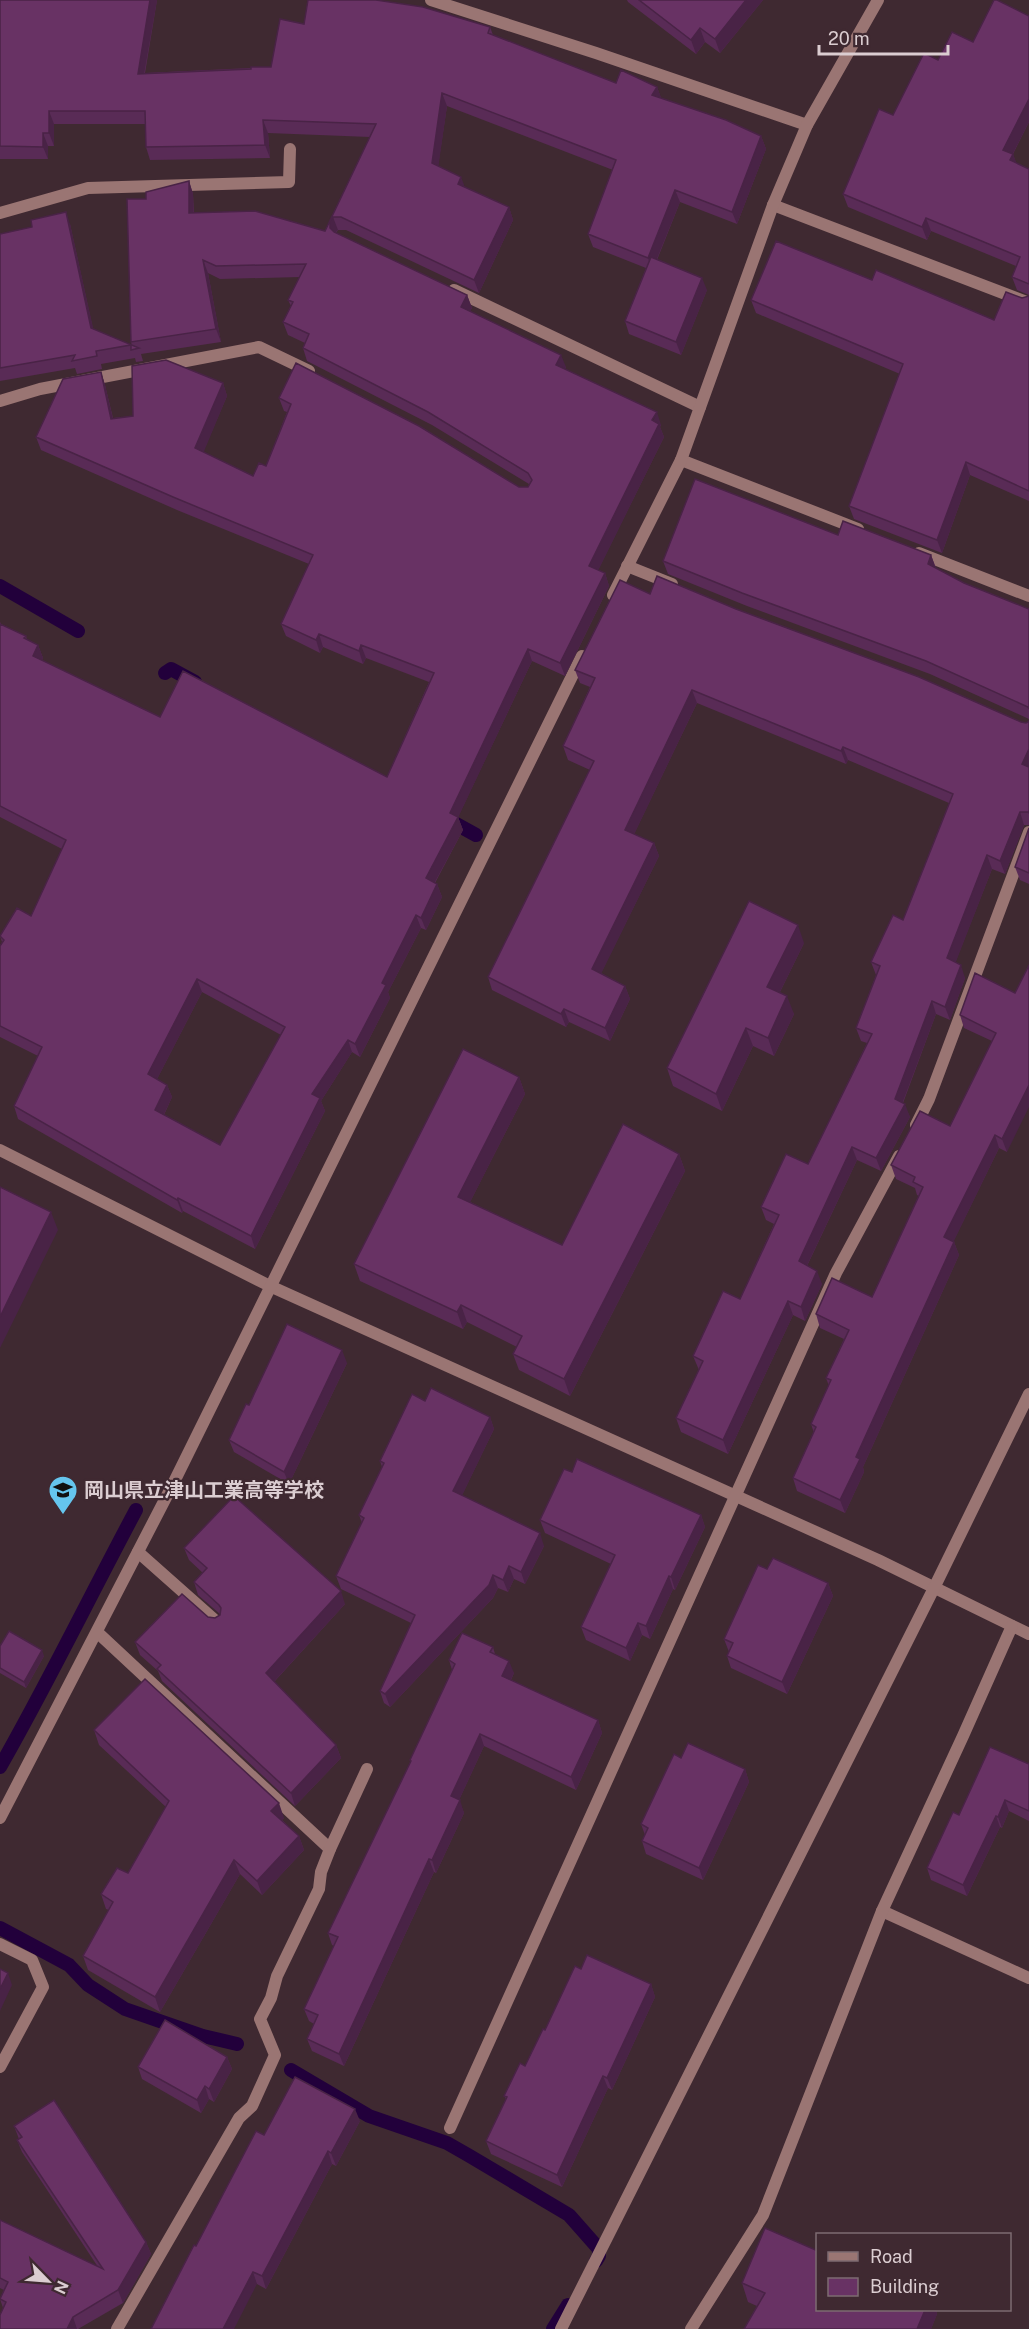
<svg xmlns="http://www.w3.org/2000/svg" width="1029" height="2329" font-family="'Public Sans','Noto Sans JP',sans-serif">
<rect width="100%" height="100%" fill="#3f2931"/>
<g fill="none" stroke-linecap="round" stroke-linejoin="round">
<g stroke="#22003b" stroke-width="14">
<path d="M0 586 78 631"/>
<path d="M165 673 171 669 195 682"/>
<path d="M447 819 476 835"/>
<path d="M0 1767C48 1683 90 1596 136 1510"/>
<path d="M0 1928 69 1965 88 1985 125 2009 203 2036 237 2044"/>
<path d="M291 2070 369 2116 447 2143 468 2155 569 2215 599 2249V2256L596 2261"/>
<path d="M553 2329 568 2305"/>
</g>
<g stroke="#9a7573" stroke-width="12">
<path d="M431 0 596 53 807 125"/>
<path d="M773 205 1029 303"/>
<path d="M0 213 88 188 289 182 290 149"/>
<path d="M454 290 700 407"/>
<path d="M0 401 40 389 259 347 309 371"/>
<path d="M681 460 858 529"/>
<path d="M919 553 1029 596"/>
<path d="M627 566 672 584"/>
<path d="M613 595 681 460 773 205 807 125 878 0"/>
<path d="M916 1125 929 1099 1029 832"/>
<path d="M0 1150 272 1287 878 1560 1029 1634"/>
<path d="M138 1552 218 1623"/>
<path d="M97 1632 330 1849"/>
<path d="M0 1818 173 1484 582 656"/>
<path d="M882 1911 1029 1978"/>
<path d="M0 1944 32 1960 43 1987 0 2067"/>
<path d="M450 2128 836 1273 899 1156"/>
<path d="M117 2329 239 2118 252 2106 275 2055 260 2019 271 1998 277 1976 319 1889 321 1872 330 1849 367 1769"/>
<path d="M691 2329 763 2215 882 1911 963 1736 1012 1626"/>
</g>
<path stroke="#9a7573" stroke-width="12" d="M561 2329 934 1588 1029 1394"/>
</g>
<g fill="#592b56" fill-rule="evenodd">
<path d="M0 0H157L145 73 271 67 304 24 490 27 493 35 616 83 657 87 661 98 761 136 766 149 737 224 680 202 657 260 707 290 681 355 629 334 625 321 646 268 593 247 588 234 613 170 447 106 438 166 465 187 509 207 513 220 479 293 346 230H338L336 233 467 295 472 308 470 311 566 367 565 369 661 425 660 427 664 437 598 570 605 573 609 586 565 676 532 661 458 817 463 830 435 883 437 884 442 897 426 930 421 928 388 992 390 998 360 1057 352 1052 321 1101 325 1111 255 1249 183 1211 182 1213 18 1119 14 1106 38 1056 0 1037V946L2 942 0 936 31 916 62 849 0 817V622L1 624 26 636 27 640 38 645 43 658 42 660 160 717 387 777 429 682 366 658 363 664 323 647 320 653 286 636 281 624 309 564 177 510 41 450 36 437 101 372 105 385 113 418 133 416 223 383 227 396 203 452 253 476 266 466 287 412 284 411 279 398 519 487H528L529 484 432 425 307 361 303 348 305 343 288 335 283 322 291 306 288 300 300 277 220 279 208 273 221 342 141 354 143 361 136 362 135 358 101 364 102 369 77 374 75 368 0 381V234L70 224 93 329 132 346 131 342 146 199 189 181 193 194 194 213 325 231 370 137 268 133 270 158 150 160 146 147V124H54V146H48V159H0ZM202 992 281 1035 220 1145 164 1115 172 1097 167 1085 157 1079Z"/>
<path d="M627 0H763L720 53 705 42 696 54 628 2Z"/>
<path d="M1029 16V122L1013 154 1016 163 1029 169V295L1017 290 1012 277 1016 266 931 231 927 240 848 207 843 194 893 115 938 60 973 42Z"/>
<path d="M872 280 994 320 1022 298 1029 296V501L970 475 942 553 854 519 849 506 900 374 756 313 751 300Z"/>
<path d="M838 535 931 555 936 568 964 583 1029 609V719L930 674 747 606 668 574 663 561Z"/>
<path d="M650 594 736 609 1021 722 1026 723 1029 721V825H1024L1005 874 992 869 955 963 965 978 950 1020 936 1014 903 1103 910 1117 881 1171 857 1160 807 1266 822 1284 805 1321 793 1315 728 1454 681 1432 676 1418 699 1370 693 1356 740 1299 774 1224 766 1220 761 1207 808 1164 867 1043 861 1041 856 1028 876 975 871 962 903 920 949 803 848 760 846 764 697 703 634 834 654 843 659 856 601 973 625 986 630 999 610 1041 569 1022 566 1027 492 990 488 977 590 770 568 760 563 746 590 687 580 683 575 670Z"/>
<path d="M1029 828V884L1020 880 1015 867Z"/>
<path d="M804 943 780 992 794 1014 774 1056 753 1046 722 1111 673 1086 667 1068Z"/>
<path d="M1015 993 1007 1152 999 1148 953 1242H954L959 1255 863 1467 864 1472 845 1513 797 1491 793 1478 814 1433 811 1424 829 1386 826 1378 844 1339 820 1328 816 1314 872 1297 919 1196 917 1195 915 1188 896 1179 891 1165 950 1126 992 1041 964 1028 960 1015Z"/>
<path d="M519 1077 525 1094 470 1202 562 1245 679 1154 685 1171 570 1396 519 1370 513 1354 517 1347 467 1322 463 1329 360 1281 354 1264Z"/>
<path d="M347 1363 289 1484 234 1452 229 1440 249 1405Z"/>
<path d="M425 1401 490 1417 494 1429 462 1495 544 1546 525 1584 514 1579 508 1592 498 1588 493 1598 390 1707 384 1703 380 1691 411 1623 341 1589 336 1576 362 1523 359 1515 382 1467 380 1461Z"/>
<path d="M572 1472 701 1515 705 1527 675 1590 673 1589 650 1639 642 1635 630 1661 586 1640 581 1627 611 1564 545 1533 540 1520Z"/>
<path d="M184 1548 345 1604 274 1682 336 1745 341 1758 295 1806 162 1681 158 1671 140 1655 135 1642 208 1617 215 1618 220 1615V1614L198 1595 194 1582 203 1573 189 1560Z"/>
<path d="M828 1583 833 1596 787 1694 731 1668 727 1656 729 1652 724 1639Z"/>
<path d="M0 1646 44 1656 26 1688 0 1673Z"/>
<path d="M493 1647 495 1654 514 1673 511 1680 598 1720 602 1733 576 1790 484 1746 459 1800 464 1813 436 1873 434 1872 344 2066 312 2051 307 2039 314 2024 309 2021 304 2009 334 1946 332 1945 328 1933 410 1763V1760L452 1670 449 1660Z"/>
<path d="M94 1730 284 1818 282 1820 299 1836 304 1850 262 1895 240 1874 160 2012 88 1970 83 1956 109 1910 106 1909 101 1894 128 1873 166 1807 99 1745Z"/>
<path d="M681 1758 745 1769 749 1782 703 1880 646 1854 642 1841 645 1835 641 1824Z"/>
<path d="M1029 1764V1821L1009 1811 1002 1828 1000 1827 967 1896 931 1880 927 1868Z"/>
<path d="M581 1969 651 1984 655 1997 612 2090 608 2088 562 2187 491 2154 486 2141 506 2099 504 2096 525 2066Z"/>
<path d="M227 2057 232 2069 214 2102 209 2099 201 2113 142 2079 138 2067Z"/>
<path d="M360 2121 336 2166 332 2164 266 2289 257 2284 196 2246 264 2135Z"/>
<path d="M14 2126 146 2242 151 2254 123 2303 78 2329H0L3 2308 0 2299 4 2290 0 2288V2220L98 2267 22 2152 17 2140 19 2139Z"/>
<path d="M742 2283 818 2310H936L937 2314 931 2329H744L757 2306 748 2302Z"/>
</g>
<g fill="#492346">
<path d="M150 0H157L142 86 138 74Z"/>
<path d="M746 0H763L720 53 715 39Z"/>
<path d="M700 28 705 42 696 54 691 40Z"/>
<path d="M657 87 662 100 652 95Z"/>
<path d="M442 93 447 106 437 176 432 163Z"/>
<path d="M1029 99V122L1008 163 1003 150Z"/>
<path d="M49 111 54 124V146L49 133Z"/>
<path d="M263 120 268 133 270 158 265 145Z"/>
<path d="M43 133 48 146V159L43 147Z"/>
<path d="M761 136 766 149 737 224 732 212Z"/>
<path d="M1013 154 1018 167 1010 160Z"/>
<path d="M461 177 466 190 458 184Z"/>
<path d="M189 181 193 194 194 226 189 213Z"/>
<path d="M675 190 680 202 652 271 648 258Z"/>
<path d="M509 207 513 220 479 293 474 280Z"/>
<path d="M66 212 70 224 96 341 91 328Z"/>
<path d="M333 217 338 230 334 234 330 228V221Z"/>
<path d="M926 218 931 231 927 240 922 227Z"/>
<path d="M203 260 208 273 221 342 216 329Z"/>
<path d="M702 278 707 290 681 355 676 342Z"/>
<path d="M467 295 472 308 466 320 461 307Z"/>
<path d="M561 355 566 367 561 378 556 365Z"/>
<path d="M101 372 105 385 116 432 111 419Z"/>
<path d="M223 383 227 396 200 461 195 448Z"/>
<path d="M657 412 661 425 660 427 664 437 594 579 589 566Z"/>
<path d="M966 462 970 475 942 553 937 540Z"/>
<path d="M931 555 936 569 928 564Z"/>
<path d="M605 573 609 586 565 676 560 663Z"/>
<path d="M319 634 323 647 320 653 316 640Z"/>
<path d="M38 645 43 658 38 669 33 656Z"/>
<path d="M361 645 366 658 363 664 359 651Z"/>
<path d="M528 649 532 661 456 822 458 817 463 830 430 891 426 878 450 813Z"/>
<path d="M692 690 697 703 630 843 625 830Z"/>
<path d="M843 747 848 760 846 764 841 751Z"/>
<path d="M1029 749V773L1022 764Z"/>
<path d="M1020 812 1024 825 1005 874 1000 861Z"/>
<path d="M654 843 659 856 597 982 592 969Z"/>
<path d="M987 855 992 869 952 972 947 958Z"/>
<path d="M437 884 442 897 426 930 421 918Z"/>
<path d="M416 915 421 928 388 992 390 998 360 1057 355 1044 382 983Z"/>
<path d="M798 925 804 943 774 1004 767 987Z"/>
<path d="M961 965 965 978 950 1020 945 1007Z"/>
<path d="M197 979 202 992 153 1087 148 1074Z"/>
<path d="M625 986 630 999 610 1041 605 1028Z"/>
<path d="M787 996 794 1014 774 1056 768 1038Z"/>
<path d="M932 1001 936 1014 899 1112 895 1099Z"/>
<path d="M564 1009 569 1022 566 1027 561 1014Z"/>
<path d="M746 1028 753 1046 722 1111 716 1094Z"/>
<path d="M348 1040 352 1052 321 1101 325 1111 255 1249 251 1236 312 1094Z"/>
<path d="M519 1077 525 1094 464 1214 458 1197Z"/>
<path d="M167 1085 172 1097 160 1123 155 1110Z"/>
<path d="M1029 1085V1107L1007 1152 1002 1139Z"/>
<path d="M905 1104 910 1117 881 1171 876 1158Z"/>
<path d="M995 1135 999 1148 949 1251 944 1237Z"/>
<path d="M852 1147 857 1160 803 1274 799 1261Z"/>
<path d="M679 1154 685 1171 570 1396 564 1379Z"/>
<path d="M178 1198 183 1211 182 1213 177 1200Z"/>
<path d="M51 1212 58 1230 0 1348V1317Z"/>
<path d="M954 1242 959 1255 863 1467 864 1472 845 1513 840 1500 856 1457Z"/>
<path d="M817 1271 822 1284 805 1321 801 1307Z"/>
<path d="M788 1301 793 1315 728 1454 723 1440Z"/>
<path d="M461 1305 467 1322 463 1329 457 1312Z"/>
<path d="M342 1350 347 1363 289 1484 284 1472Z"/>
<path d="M490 1417 494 1429 458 1504 453 1491Z"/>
<path d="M701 1515 705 1527 675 1590 671 1577Z"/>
<path d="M540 1533 544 1546 525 1584 521 1572Z"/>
<path d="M509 1566 514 1579 508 1592 503 1580Z"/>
<path d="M493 1575 498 1588 493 1598 390 1707 385 1694Z"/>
<path d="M669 1576 673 1589 650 1639 646 1626Z"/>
<path d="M828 1583 833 1596 787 1694 782 1682Z"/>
<path d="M341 1591 345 1604 270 1686 266 1673Z"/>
<path d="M638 1623 642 1635 630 1661 626 1648Z"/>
<path d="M42 1650 44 1656 26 1688 24 1682Z"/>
<path d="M509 1661 514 1673 507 1688 502 1676Z"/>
<path d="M598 1720 602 1733 576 1790 571 1777Z"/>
<path d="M480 1734 484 1746 455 1809 451 1796Z"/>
<path d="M336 1745 341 1758 295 1806 291 1793Z"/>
<path d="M745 1769 749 1782 703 1880 699 1868Z"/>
<path d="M460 1800 464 1813 436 1873 432 1860Z"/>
<path d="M1005 1800 1009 1811 1002 1828 998 1817Z"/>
<path d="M279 1803 284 1818 277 1825 271 1811Z"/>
<path d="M996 1816 1000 1827 967 1896 963 1885Z"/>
<path d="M299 1836 304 1850 262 1895 257 1881Z"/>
<path d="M429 1859 434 1872 344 2066 339 2054Z"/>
<path d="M234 1860 240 1874 160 2012 155 1997Z"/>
<path d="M8 1973 12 1985 0 2011V1989Z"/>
<path d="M651 1984 655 1997 612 2090 607 2078Z"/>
<path d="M227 2057 232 2069 214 2102 209 2089Z"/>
<path d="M603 2076 608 2088 562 2187 557 2175Z"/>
<path d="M205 2086 209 2099 201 2113 197 2100Z"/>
<path d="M355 2109 360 2121 336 2166 331 2153Z"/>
<path d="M328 2151 332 2164 266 2289 262 2276Z"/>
<path d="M146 2242 151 2254 123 2303 118 2290Z"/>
<path d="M253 2272 257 2284 234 2329H223Z"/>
<path d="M925 2310H936L937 2314 931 2329H917Z"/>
<path d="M73 2317 77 2329H67Z"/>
</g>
<g fill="#683264" stroke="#492346" stroke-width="1.5" fill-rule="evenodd">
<path d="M0 0H150L138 74 251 69V67H271L280 19 304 24 308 0H376L423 7 490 27 488 33 616 83 621 70 657 87 652 95 726 120 761 136 732 212 675 190 648 258 588 234 616 160 442 93 432 163 461 177 458 184 509 207 474 280 341 217H333L330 221V228L334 232 467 295 461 307 561 355 556 365 657 412 652 420 659 424 589 566 605 573 560 663 528 649 450 813 458 817 426 878 437 884 421 918 416 915 382 983 386 985 355 1044 348 1040 312 1094 320 1098 251 1236 178 1198 177 1200 14 1106 42 1047 0 1026V946L4 940 0 936 17 908 31 916 66 840 0 806V624L26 636 24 638 38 645 33 656 160 717 183 671 387 777 434 673 361 645 359 651 319 634 316 640 281 624 313 555 173 497 36 437 63 379 101 372 111 419 133 416 132 366 166 360 223 383 195 448 253 476 259 463 266 466 291 404 279 398 296 363 419 426 519 487H528L532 480 528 473 428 412 303 348 309 334 283 322 293 302 288 300 306 264 216 266 203 260 216 329 131 342 127 199H146V192L189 181V213L255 211 325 231 376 124 263 120 265 145 146 147 145 111H49V133H43V147L0 146ZM197 979 285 1027 220 1145 155 1110 167 1085 148 1074Z"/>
<path d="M639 0H746L715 39 700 28 691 40Z"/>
<path d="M994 0H997L1029 16V99L1003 150 1013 154 1010 160 1029 169V284L1012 277 1020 257 926 218 922 227 843 194 879 109 893 115 924 53 938 60 952 32 973 42Z"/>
<path d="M66 212 91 328 139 348 131 350V345L96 351 97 356 72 361 75 355 0 368V234L32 227 31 220Z"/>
<path d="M776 241 872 280 876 270 994 320 1006 292 1022 298 1029 296V491L966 462 937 540 849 506 903 364 751 300Z"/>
<path d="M651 257 702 278 676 342 625 321Z"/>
<path d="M695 479 838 535 843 521 931 555 928 564 964 583 1029 609V709L1028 707 926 661 742 593 663 561Z"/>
<path d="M657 576 736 609 919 677 1021 722 1026 723 1029 721V749L1022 764 1029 767V813L1028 812H1020L1000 861 987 855 947 958 961 965 945 1007 932 1001 895 1099 905 1104 876 1158 852 1147 799 1261 817 1271 801 1307 788 1301 723 1440 676 1418 703 1361 693 1356 723 1291 740 1299 779 1215 761 1207 786 1154 808 1164 872 1034 856 1028 880 966 871 962 893 915 903 920 953 794 843 747 841 751 692 690 625 830 654 843 592 969 625 986 605 1028 564 1009 561 1014 488 977 594 761 563 746 595 678 575 670 620 580 650 594Z"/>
<path d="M1029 828V873L1015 867Z"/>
<path d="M749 901 798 925 767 987 787 996 768 1038 746 1028 716 1094 667 1068Z"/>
<path d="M1029 965V1085L1002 1139 995 1135 944 1237 954 1242 856 1457 860 1459 840 1500 793 1478 816 1427 811 1424 831 1380 826 1378 849 1330 816 1314 832 1278 872 1297 923 1187 913 1182 915 1177 891 1165 920 1111 950 1126 996 1033 960 1015 975 973 1015 993Z"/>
<path d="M463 1049 519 1077 458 1197 562 1245 623 1124 679 1154 564 1379 513 1354 522 1336 461 1305 457 1312 354 1264Z"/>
<path d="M0 1187 51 1212 0 1317Z"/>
<path d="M287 1324 342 1350 284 1472 229 1440 246 1404 249 1405Z"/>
<path d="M431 1388 490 1417 453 1491 540 1533 521 1572 509 1566 503 1580 493 1575 489 1585 385 1694 380 1691 415 1615 336 1576 364 1518 359 1515 384 1463 380 1461 412 1394 425 1401Z"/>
<path d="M577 1459 701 1515 671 1577 669 1576 646 1626 638 1623 626 1648 581 1627 615 1555 540 1520 564 1469 572 1472Z"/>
<path d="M234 1496 341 1591 266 1673 336 1745 291 1793 157 1669 161 1665 135 1642 182 1594 208 1617 215 1618 220 1615 221 1608 219 1605 194 1582 207 1568 184 1548Z"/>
<path d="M773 1558 828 1583 782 1682 727 1656 733 1643 724 1639 758 1565 767 1569Z"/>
<path d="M9 1631 42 1650 24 1682 0 1668V1646Z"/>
<path d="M462 1633 493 1647 490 1652 509 1661 502 1676 598 1720 571 1777 480 1734 451 1796 460 1800 432 1860 429 1859 339 2054 307 2039 318 2015 304 2009 338 1937 328 1933 411 1761 410 1760 455 1664 449 1660Z"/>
<path d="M145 1679 279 1803 271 1811 299 1836 257 1881 234 1860 155 1997 83 1956 113 1902 101 1894 117 1868 128 1873 169 1801 94 1730Z"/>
<path d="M688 1743 745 1769 699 1868 642 1841 648 1828 641 1824 674 1754 681 1758Z"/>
<path d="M990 1747 1029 1764V1811L1005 1800 998 1817 996 1816 963 1885 927 1868 953 1812 959 1815Z"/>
<path d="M587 1955 651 1984 607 2078 603 2076 557 2175 486 2141 507 2097 504 2096 520 2063 525 2066 543 2029 545 2030 575 1966 581 1969Z"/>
<path d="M0 1969 8 1973 0 1989Z"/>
<path d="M165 2020 227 2057 209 2089 205 2086 197 2100 138 2067Z"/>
<path d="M295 2077 355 2109 331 2153 328 2151 262 2276 253 2272 223 2329H151L194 2245 196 2246 256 2131 264 2135Z"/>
<path d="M54 2100 146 2242 118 2290 73 2317 67 2329H0V2315L6 2302 0 2299 8 2282 0 2278V2220L103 2269 17 2140 22 2137 14 2126Z"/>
<path d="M765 2228 818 2251V2310H925L917 2329H744L765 2293 742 2283Z"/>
</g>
<defs>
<g id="school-pin" transform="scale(1.5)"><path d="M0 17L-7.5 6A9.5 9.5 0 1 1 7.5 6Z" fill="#65c5ee" stroke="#3f2931"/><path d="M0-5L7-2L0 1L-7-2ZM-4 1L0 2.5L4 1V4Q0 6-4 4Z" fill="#111"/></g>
</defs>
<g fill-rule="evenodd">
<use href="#school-pin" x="63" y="1490"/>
</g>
<g text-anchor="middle" stroke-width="4.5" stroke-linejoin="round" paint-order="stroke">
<g font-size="20" font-weight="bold" fill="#dbcdd1" stroke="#3f2931" text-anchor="start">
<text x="84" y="1497">岡山県立津山工業高等学校</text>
</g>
</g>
<rect x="816" y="2233" width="195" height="78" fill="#3f2931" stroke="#7d6b71" stroke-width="1.5"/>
<rect x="828" y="2252" width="30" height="9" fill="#9a7573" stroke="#7d6b71" stroke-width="1.5"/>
<text x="870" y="2263" font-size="18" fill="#dbcdd1">Road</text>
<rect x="828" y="2278" width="30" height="18" fill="#683264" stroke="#7d6b71" stroke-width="1.5"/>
<text x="870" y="2293" font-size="18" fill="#dbcdd1">Building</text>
<g transform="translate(48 2281) rotate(115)" stroke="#3f2931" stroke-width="4.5" paint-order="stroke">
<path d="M0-4.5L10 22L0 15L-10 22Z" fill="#dbcdd1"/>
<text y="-9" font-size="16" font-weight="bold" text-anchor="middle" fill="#dbcdd1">N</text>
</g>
<path d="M819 45v9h129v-9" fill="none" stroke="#dbcdd1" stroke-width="3"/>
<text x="828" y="45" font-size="18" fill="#dbcdd1" stroke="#3f2931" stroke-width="4.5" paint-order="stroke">20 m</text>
</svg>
